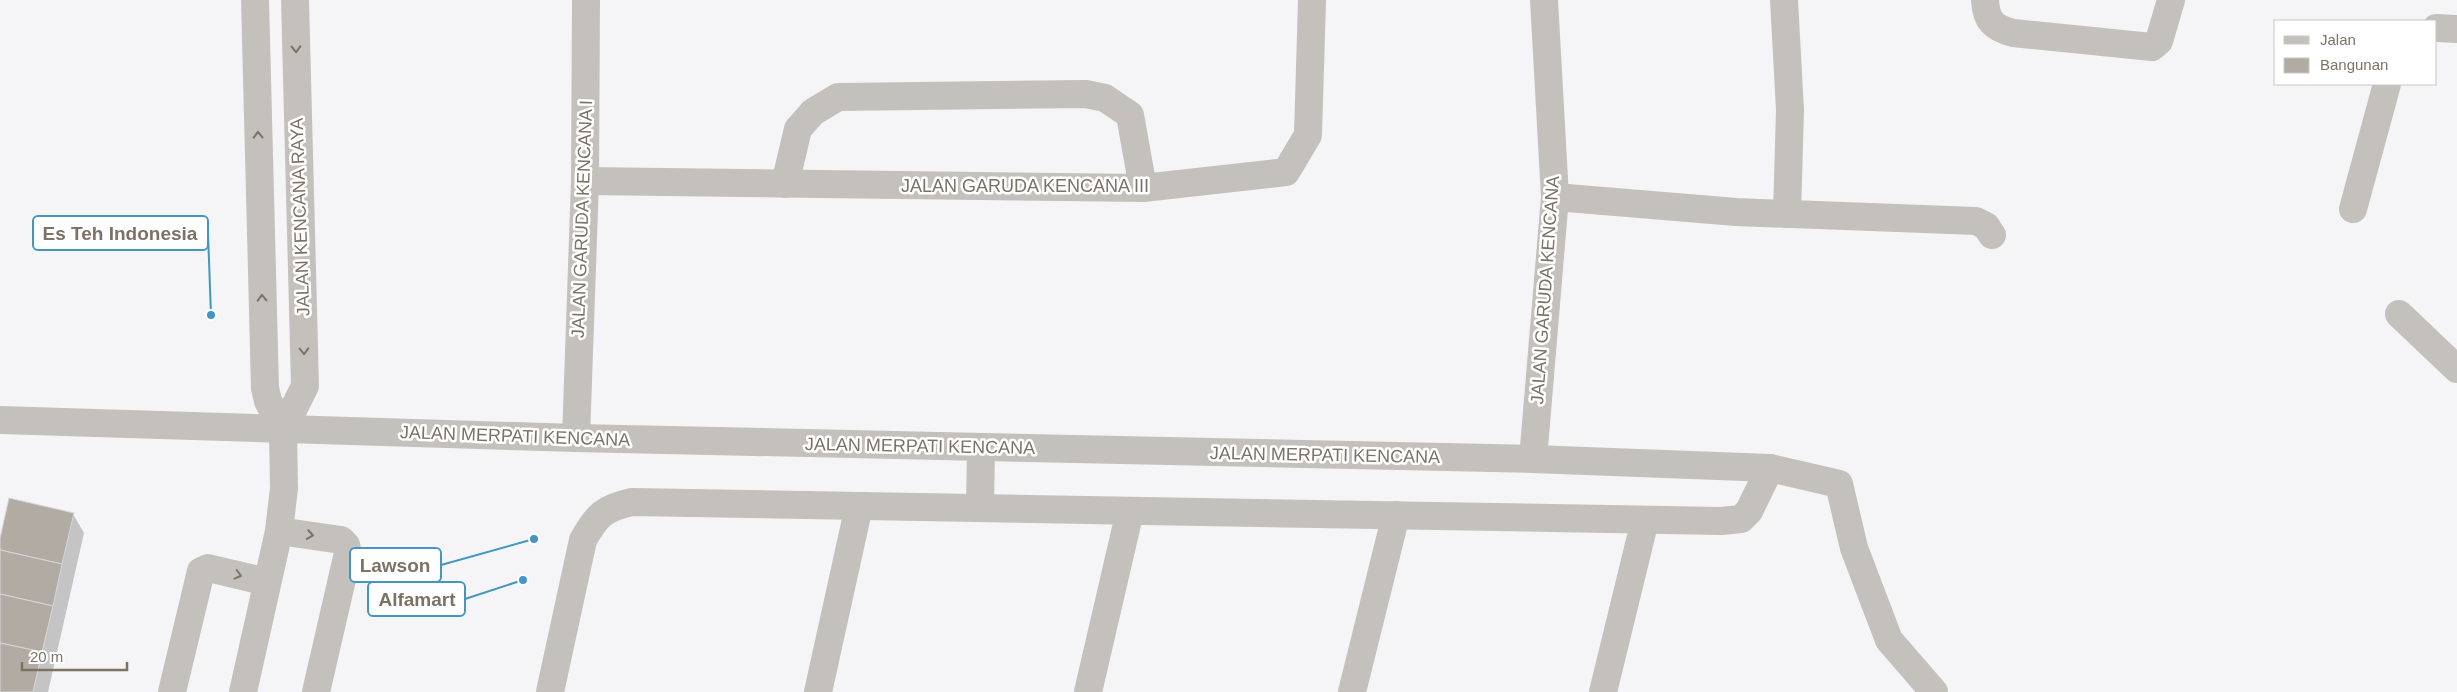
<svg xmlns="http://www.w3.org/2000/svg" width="2457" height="692" font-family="Helvetica,sans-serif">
<rect width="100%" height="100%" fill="#f5f5f7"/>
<path fill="#0003" d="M73 514 84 533 48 692H0V543Z"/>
<g fill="#b1aba4" stroke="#d7d7d9">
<path d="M9 498 74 513 62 564 0 550V538Z"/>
<path d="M0 550 62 564 53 606 0 594Z"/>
<path d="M0 594 53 606 42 652 0 643Z"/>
<path d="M0 643 42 652 33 692H0Z"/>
</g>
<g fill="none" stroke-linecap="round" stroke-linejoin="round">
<g stroke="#c4c1bc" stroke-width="28">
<path d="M1784 0 1790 110 1787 214"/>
<path d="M1985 0C1986 21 1994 28 2013 33L2152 47 2159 41 2171 0"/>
<path d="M2436 28 2457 29"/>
<path d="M585 181 1143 188 1286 172 1308 135 1312 0"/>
<path d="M785 184 798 129 813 112 838 97 1086 94 1105 98 1130 115 1143 188"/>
<path d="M1555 197 1736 212 1976 221 1986 226 1992 235"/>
<path d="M2353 209 2387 84"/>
<path d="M2399 314 2457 369"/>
<path d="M0 420 576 438 1533 459 1770 468 1839 484 1854 548 1889 640 1934 692"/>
<path d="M283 430 305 386 295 0"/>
<path d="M576 438 585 181 586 0"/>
<path d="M1533 459 1555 197 1544 0"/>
<path d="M980 508 981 447"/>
<path d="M279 531 341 540 346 545 348 553 316 692"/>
<path d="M172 692 201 571 208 568 267 582"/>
<path d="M243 692 279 531 284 488 283 430 268 401 265 388 255 0"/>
<path d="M550 692 583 540C597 515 604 508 632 502L1721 521 1741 519 1749 511 1770 468"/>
<path d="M818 692 859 506"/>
<path d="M1088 692 1130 511"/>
<path d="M1352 692 1396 515"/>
<path d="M1603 692 1645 520"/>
</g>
</g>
<defs><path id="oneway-chevron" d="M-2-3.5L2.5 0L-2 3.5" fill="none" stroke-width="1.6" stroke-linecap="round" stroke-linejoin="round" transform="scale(1.25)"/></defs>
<g stroke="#7d7365">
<use href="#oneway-chevron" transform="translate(296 49) rotate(88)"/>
<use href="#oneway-chevron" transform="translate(258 135) rotate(-91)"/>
<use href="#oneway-chevron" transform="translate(262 298) rotate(-91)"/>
<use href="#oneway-chevron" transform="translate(304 351) rotate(88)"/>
<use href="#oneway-chevron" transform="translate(310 535) rotate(9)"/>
<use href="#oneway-chevron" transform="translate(238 575) rotate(14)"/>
</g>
<g text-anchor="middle" stroke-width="5" stroke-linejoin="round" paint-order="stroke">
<g font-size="18" fill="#7d7365" stroke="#fff">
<text x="1025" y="192">JALAN GARUDA KENCANA III</text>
<text transform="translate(300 217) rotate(-92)" y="6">JALAN KENCANA RAYA</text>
<text transform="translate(582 219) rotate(-88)" y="6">JALAN GARUDA KENCANA I</text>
<text transform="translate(1545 290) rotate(-86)" y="6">JALAN GARUDA KENCANA</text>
<text transform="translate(515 436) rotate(2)" y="6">JALAN MERPATI KENCANA</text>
<text transform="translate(920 446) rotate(1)" y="6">JALAN MERPATI KENCANA</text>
<text transform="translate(1325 455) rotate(1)" y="6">JALAN MERPATI KENCANA</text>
</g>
</g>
<path fill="none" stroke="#4396c2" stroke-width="2" d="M211 315L208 233M534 539L441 565M523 580L465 599"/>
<g fill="#4396c2" stroke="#fff" stroke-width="2">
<circle cx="211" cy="315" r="5"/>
<circle cx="534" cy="539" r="5"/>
<circle cx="523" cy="580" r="5"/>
</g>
<g fill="#fff" stroke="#4396c2" stroke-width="2">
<rect x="33" y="216" width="175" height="34" rx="5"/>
<rect x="350" y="548" width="91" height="34" rx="5"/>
<rect x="368" y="582" width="97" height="34" rx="5"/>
</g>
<g font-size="19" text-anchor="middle" font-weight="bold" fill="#7d7365">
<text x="120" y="240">Es Teh Indonesia</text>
<text x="395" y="572">Lawson</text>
<text x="417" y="606">Alfamart</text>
</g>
<rect x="2274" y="20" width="162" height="65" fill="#ffffff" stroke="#cbc7c1"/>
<rect x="2284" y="36" width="25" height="8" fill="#c4c1bc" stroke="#cbc7c1"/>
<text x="2320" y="45" font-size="15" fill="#7d7365">Jalan</text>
<rect x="2284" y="58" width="25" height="15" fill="#b1aba4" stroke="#cbc7c1"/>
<text x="2320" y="70" font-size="15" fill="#7d7365">Bangunan</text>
<path d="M22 662v8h105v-8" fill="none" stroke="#7d7365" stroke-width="2.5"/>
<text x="30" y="662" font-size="15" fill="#7d7365" stroke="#ffffff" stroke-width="4" paint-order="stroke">20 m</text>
</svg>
